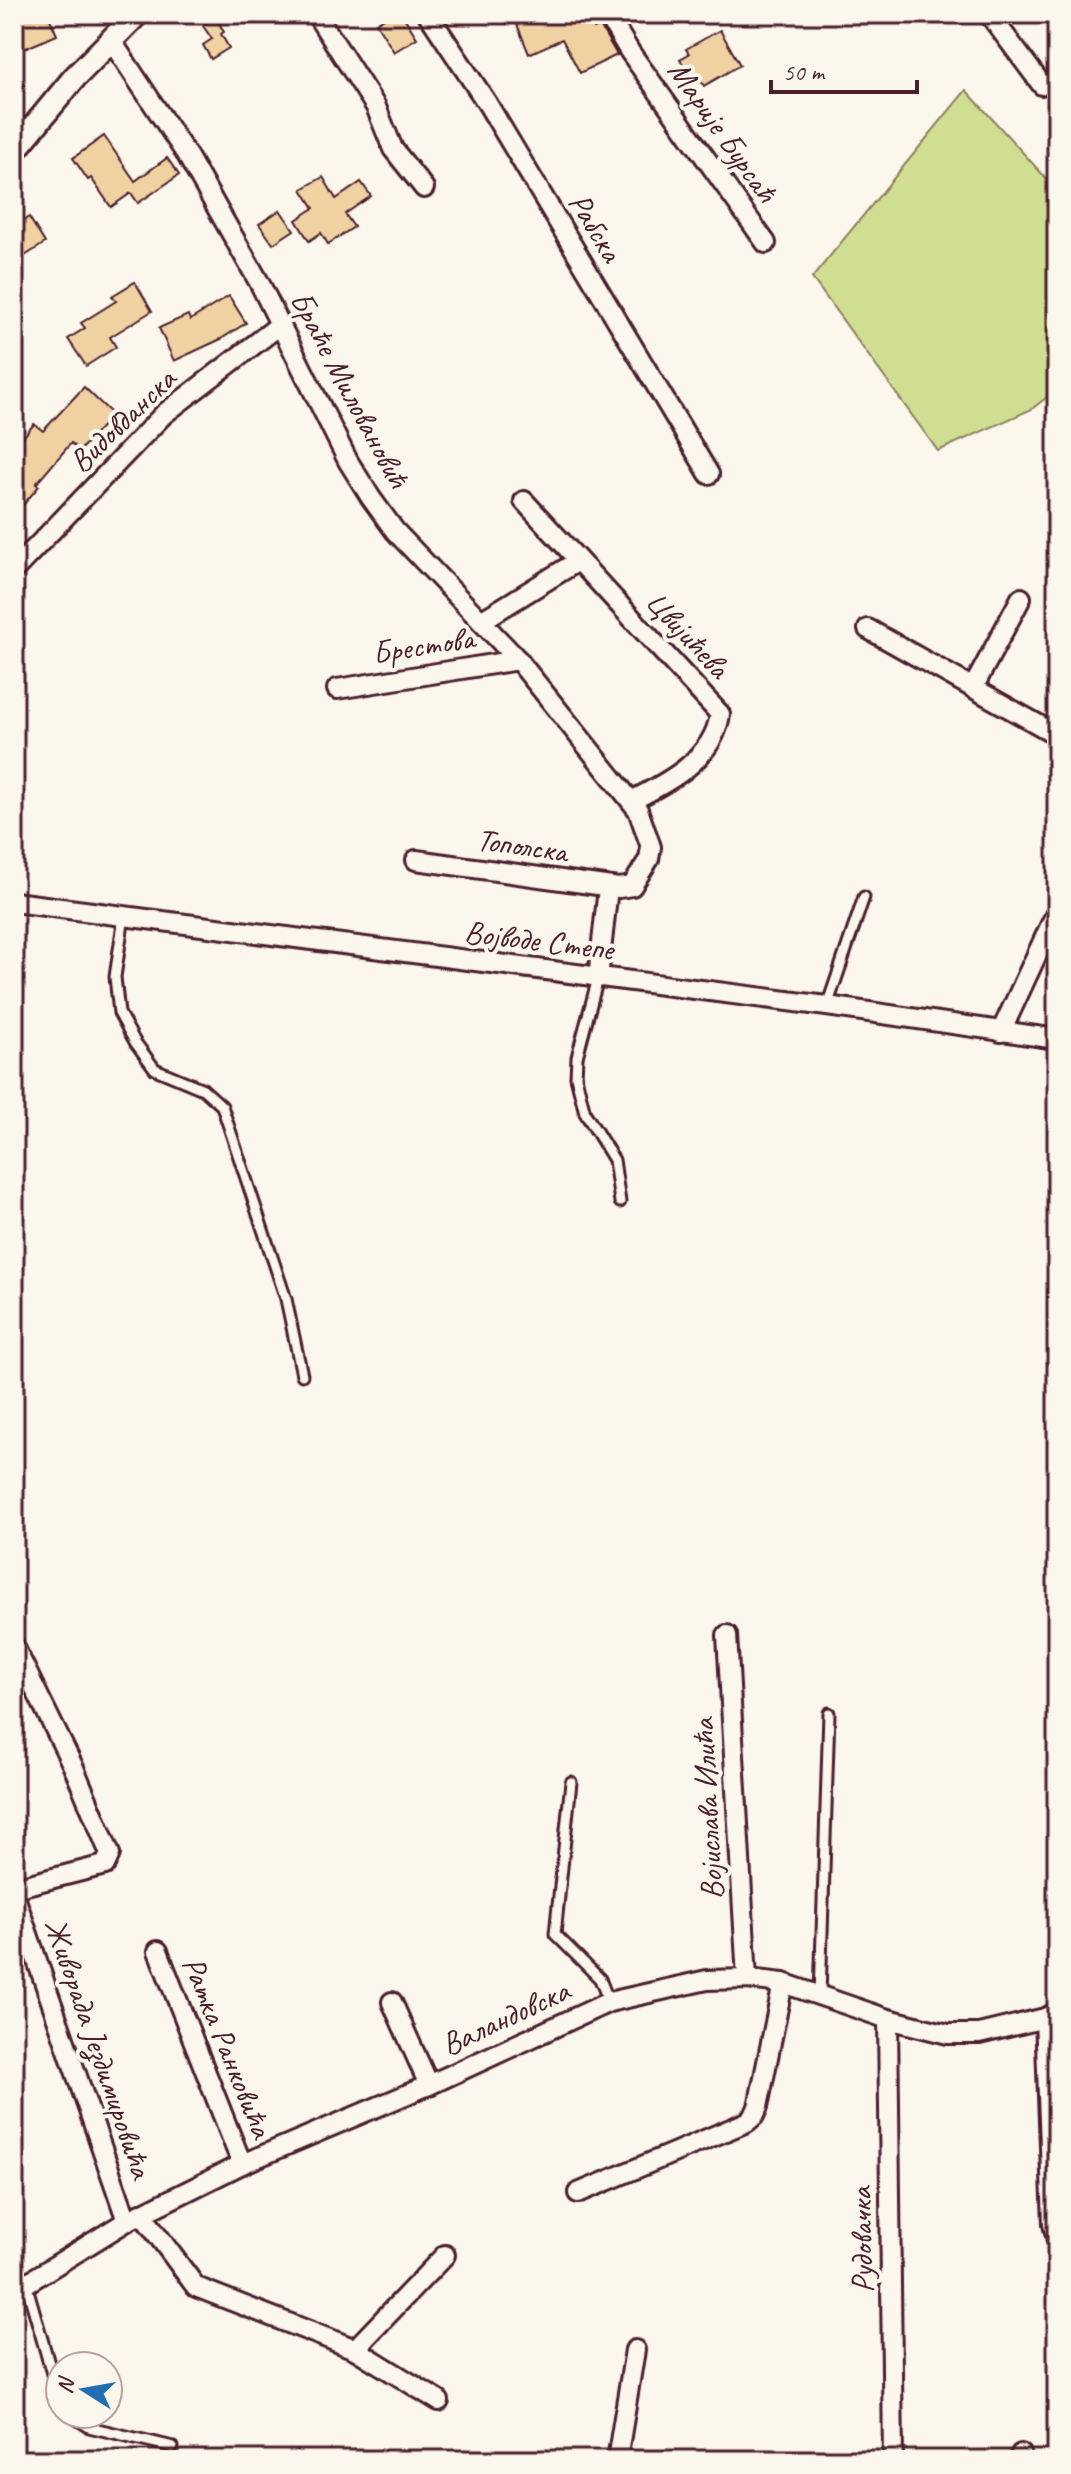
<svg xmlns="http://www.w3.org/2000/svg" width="1071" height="2474" font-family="Caveat,sans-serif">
<rect width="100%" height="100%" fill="#fbf7ec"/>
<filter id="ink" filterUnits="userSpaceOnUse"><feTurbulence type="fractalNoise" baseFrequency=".0125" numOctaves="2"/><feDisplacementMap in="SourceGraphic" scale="16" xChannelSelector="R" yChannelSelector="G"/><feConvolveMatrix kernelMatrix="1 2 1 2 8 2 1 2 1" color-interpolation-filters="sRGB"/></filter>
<g filter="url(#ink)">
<path fill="#d0de91" stroke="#8d7e5e" stroke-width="2" d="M966 90 1054 187 1057 185V389L1032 409 938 451 812 278Z"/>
<g fill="#efd1a2" stroke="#4a1f2b" stroke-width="2">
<path d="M16 14H48L57 35 19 51 14 30V25L19 23Z"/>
<path d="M391 14H402L417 38 394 52 376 23Z"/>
<path d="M535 14H587L594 29 600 26 617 55 580 73 562 39 529 54 516 22Z"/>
<path d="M216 18 224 32 221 34 229 48 211 59 203 45 212 39 203 26Z"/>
<path d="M720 30 740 65 704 86 698 77 692 80 680 59 689 54 686 49Z"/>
<path d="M104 136 135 181 167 158 179 175 138 203 131 193 111 207 91 178 88 180 73 158Z"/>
<path d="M323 177 336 199 361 182 371 196 345 214 354 227 328 244 321 233 309 241 296 220 314 208 302 189Z"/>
<path d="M280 210 294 230 273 244 259 224Z"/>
<path d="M29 217 45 243 14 263V226Z"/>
<path d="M135 282 152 311 110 337 116 347 86 366 68 339 85 328 81 323 116 301 112 296Z"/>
<path d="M229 296 246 323 221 339 174 361 159 328 188 315 190 320Z"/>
<path d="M84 387 113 415 79 451 71 443 36 484 39 486 14 516V448L34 424 43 431Z"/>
</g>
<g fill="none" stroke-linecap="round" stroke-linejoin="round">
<g stroke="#4a1f2b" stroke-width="15">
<g id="service">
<path d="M124 916 115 977 119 1013 135 1042 155 1069 203 1089 222 1106 286 1299 302 1375"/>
<path d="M598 978 577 1057 576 1077 585 1113 614 1160 620 1202"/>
<path d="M827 1006 864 897"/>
<path d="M571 1782 555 1934 600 1979 609 2002"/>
<path d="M820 1996 829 1713"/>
<path d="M26 2283 60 2402"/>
<path d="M69 2414 89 2427 173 2447"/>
</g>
</g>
<g stroke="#4a1f2b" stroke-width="24">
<g id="minor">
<path d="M316 14 376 107 393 149 424 188"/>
<path d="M428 14 487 103 709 474"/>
<path d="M607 14 630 52 766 243"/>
<path d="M989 14 1042 85"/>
<path d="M111 40 188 157 259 282 348 461 371 498 395 531 518 660 638 810 651 847 649 859 632 886 619 888 416 860"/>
<path d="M524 501 720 714C714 759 667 783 631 801"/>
<path d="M14 570 164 414 281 324"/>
<path d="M481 621 578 561"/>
<path d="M868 629 1057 735"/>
<path d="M973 688 1021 598"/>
<path d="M337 689 518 660"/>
<path d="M14 902 827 1006 1057 1039"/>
<path d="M598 978 608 888"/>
<path d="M1001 1032 1057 911"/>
<path d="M727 1635 747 1979"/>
<path d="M14 1646 74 1768 110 1854 105 1865 14 1888"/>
<path d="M14 1894 127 2221"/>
<path d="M158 1951 242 2164"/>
<path d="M392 2002 429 2085"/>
<path d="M1045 2018 1053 2224 1057 2240"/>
<path d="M888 2019 893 2460"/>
<path d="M578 2193 747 2122 754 2116 758 2107 783 1983"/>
<path d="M141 2213 196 2287 355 2349 439 2401"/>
<path d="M14 2291 127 2221 242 2164 429 2085 609 2002 707 1980 747 1979 783 1983 888 2019 948 2034H979L1045 2018 1057 2012"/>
<path d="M355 2349 445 2255"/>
<path d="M617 2460 635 2350"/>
<path d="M1021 2460V2454"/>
</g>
</g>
<g stroke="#4a1f2b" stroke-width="28">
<path id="tertiary" d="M14 151 75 77 137 14"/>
</g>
<use href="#service" stroke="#fbf7ec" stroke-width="9"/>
<use href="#minor" stroke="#fbf7ec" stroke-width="18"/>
<use href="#tertiary" stroke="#fbf7ec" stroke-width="22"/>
</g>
</g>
<g text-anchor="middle" stroke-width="8" stroke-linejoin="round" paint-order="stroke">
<g font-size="32" fill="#4a1f2b" stroke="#fbf7ec">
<text transform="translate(723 131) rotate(55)" y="11">Марије Бурсаћ</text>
<text transform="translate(596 227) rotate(59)" y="11">Рабска</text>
<text transform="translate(350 389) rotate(62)" y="11">Браће Миловановић</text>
<text transform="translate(122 420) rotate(-44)" y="11">Видовданска</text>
<text transform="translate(688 634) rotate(47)" y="11">Цвијићева</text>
<text transform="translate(423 645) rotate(-9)" y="11">Брестова</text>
<text transform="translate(522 845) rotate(8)" y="11">Тополска</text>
<text transform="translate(539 940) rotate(7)" y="11">Војводе Степе</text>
<text transform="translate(707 1809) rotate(-93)" y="11">Војислава Илића</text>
<text transform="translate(505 2017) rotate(-25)" y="11">Валандовска</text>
<text transform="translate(228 2047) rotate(68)" y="11">Ратка Ранковића</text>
<text transform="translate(99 2048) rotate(71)" y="11">Живорада Јездимировића</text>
<text transform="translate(861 2240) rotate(-91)" y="11">Рудовачка</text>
</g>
</g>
<rect width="1071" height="2474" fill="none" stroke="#fbf7ec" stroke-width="48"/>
<rect x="24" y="24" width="1023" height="2426" fill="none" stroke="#4a1f2b" stroke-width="3" filter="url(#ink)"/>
<g transform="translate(84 2390) rotate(281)"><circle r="38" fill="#fbf7ec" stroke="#b4a19f" stroke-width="2"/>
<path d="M0-6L14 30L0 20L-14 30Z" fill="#1f6fb2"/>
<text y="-12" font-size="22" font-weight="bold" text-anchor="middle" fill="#4a1f2b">N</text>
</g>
<path d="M771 80v12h146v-12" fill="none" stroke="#4a1f2b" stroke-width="4"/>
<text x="783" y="80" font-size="24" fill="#4a1f2b" stroke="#fbf7ec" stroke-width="6" paint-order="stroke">50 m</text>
</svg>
